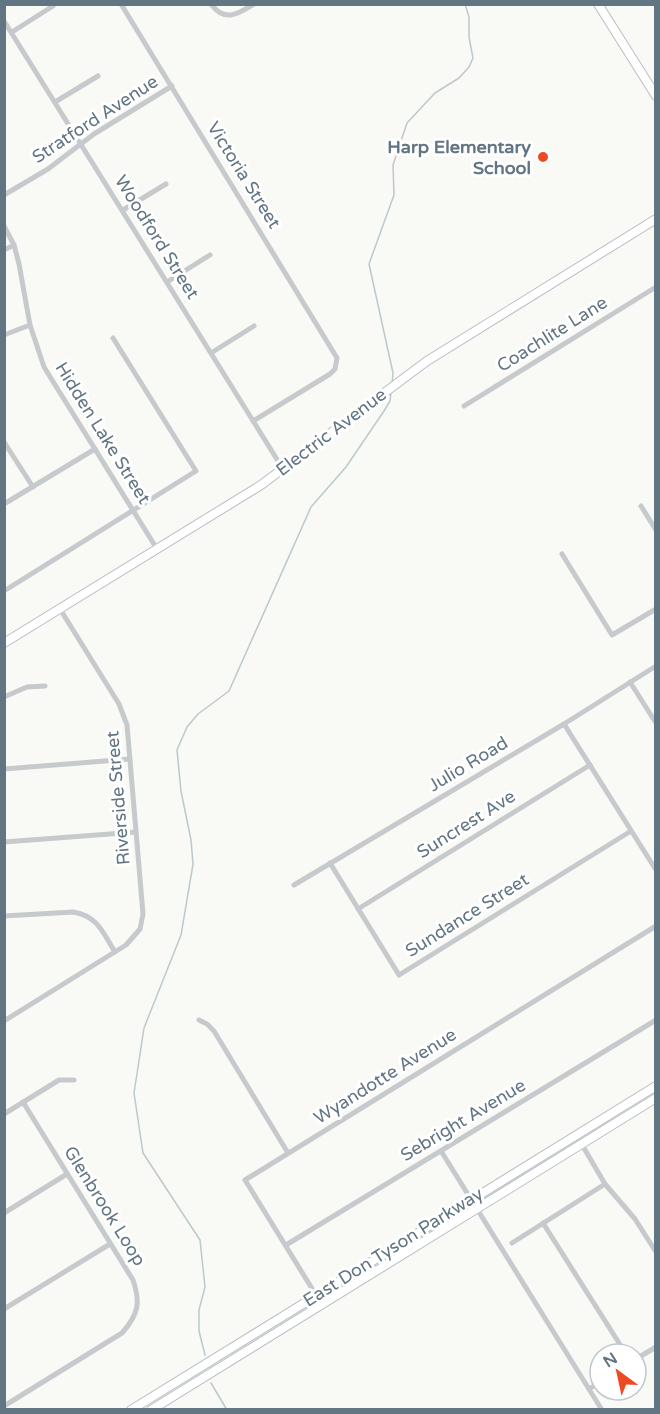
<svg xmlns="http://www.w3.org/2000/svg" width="660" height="1414" font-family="'Varela Round',sans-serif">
<rect width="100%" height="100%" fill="#f9f9f6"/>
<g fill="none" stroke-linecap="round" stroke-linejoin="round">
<g stroke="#bcc9cc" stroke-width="1.5">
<path d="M392 384 393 373 369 264 394 195 393 165 407 123 435 93 459 78 469 67 473 58 469 37V17L465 4"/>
<path d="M205 1355 199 1331V1310L205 1287 200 1240 143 1153 134 1093 144 1028 181 935 193 864 191 840 181 791 177 750 187 727 198 714 229 691 311 507 346 467 384 411 390 401 391 392"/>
<path d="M211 1383 227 1410"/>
</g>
<g stroke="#b8bec2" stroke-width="10">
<g id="secondary">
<path d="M598 4 656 96"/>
<path d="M4 643 261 485 427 361 656 219"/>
<path d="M131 1410 656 1086"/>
<path d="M151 1410 656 1098"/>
</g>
</g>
<g stroke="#c6cacd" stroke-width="5">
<path d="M121 4 337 358 335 369 330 374 253 421"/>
<path d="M211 4C225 23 238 14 254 4"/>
<path d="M4 21 283 469"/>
<path d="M12 32 53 6"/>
<path d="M55 102 98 76"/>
<path d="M4 195 48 169 94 134 172 86"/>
<path d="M123 210 166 184"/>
<path d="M4 226 14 245 19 264 30 325 44 367 157 549"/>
<path d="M4 250 14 245"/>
<path d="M167 282 210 255"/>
<path d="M4 335 30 325"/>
<path d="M211 353 254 326"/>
<path d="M464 406 656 287"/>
<path d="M4 442 33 487"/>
<path d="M4 504 95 449"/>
<path d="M641 506 656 530"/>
<path d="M562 554 612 635 656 609"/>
<path d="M4 591 196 471 113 338"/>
<path d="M630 682 656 723"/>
<path d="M4 697 27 687 45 686"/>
<path d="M564 724 656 870"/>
<path d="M4 769 130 759"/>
<path d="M4 842 136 832"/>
<path d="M330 863 399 975 631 831"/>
<path d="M294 885 564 724 656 666"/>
<path d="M358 909 590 765"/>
<path d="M4 916 73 912C98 916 103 933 115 952"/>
<path d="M199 1020 207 1024 214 1031 288 1153"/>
<path d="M4 1021 126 945 140 929 143 914 127 725 119 704 60 609"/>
<path d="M4 1114 59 1080H74"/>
<path d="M581 1143 605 1184 635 1219 656 1252"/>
<path d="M441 1151 602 1410"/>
<path d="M4 1213 67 1174"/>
<path d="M543 1223 626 1354"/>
<path d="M512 1243 605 1184"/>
<path d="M286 1245 656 1020"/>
<path d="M316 1295 245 1180 656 926"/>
<path d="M4 1309 110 1244"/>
<path d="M636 1359 656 1347"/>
<path d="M589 1389 600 1382"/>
<path d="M4 1406 122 1333C138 1315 141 1303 133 1280L23 1102"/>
</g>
<use href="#secondary" stroke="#fff" stroke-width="8"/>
</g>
<circle fill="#ed4922" stroke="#fff" stroke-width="2" cx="543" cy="157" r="6"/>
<g text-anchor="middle" stroke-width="6" stroke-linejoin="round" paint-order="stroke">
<g font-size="18" fill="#627582" stroke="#fff">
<text transform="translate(95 119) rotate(-33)" y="6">Stratford Avenue</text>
<text transform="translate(244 175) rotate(58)" y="6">Victoria Street</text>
<text transform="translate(157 237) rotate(58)" y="6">Woodford Street</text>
<text transform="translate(552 334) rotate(-32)" y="6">Coachlite Lane</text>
<text transform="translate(331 432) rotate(-37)" y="6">Electric Avenue</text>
<text transform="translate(103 433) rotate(58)" y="6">Hidden Lake Street</text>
<text transform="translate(468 764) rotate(-31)" y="6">Julio Road</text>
<text transform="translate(118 798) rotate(-95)" y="6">Riverside Street</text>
<text transform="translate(466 824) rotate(-32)" y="6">Suncrest Ave</text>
<text transform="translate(467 915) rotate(-32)" y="6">Sundance Street</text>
<text transform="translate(385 1076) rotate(-32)" y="6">Wyandotte Avenue</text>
<text transform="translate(463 1120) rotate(-31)" y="6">Sebright Avenue</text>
<text transform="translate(105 1206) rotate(58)" y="6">Glenbrook Loop</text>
<text transform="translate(393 1247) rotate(-32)" y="6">East Don Tyson Parkway</text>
</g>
<g font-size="18" font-weight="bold" fill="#627582" stroke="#fff" text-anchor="end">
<text x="531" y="153">Harp Elementary<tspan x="531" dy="21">School</tspan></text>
</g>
</g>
<rect width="660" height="1414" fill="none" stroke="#627582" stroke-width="12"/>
<g transform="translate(618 1372) rotate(327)"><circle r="28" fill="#ffffff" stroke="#c0c8cd" stroke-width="1.5"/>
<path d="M0-4.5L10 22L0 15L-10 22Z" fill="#ed4922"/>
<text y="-9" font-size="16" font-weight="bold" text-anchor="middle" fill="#627582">N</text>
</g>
</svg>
